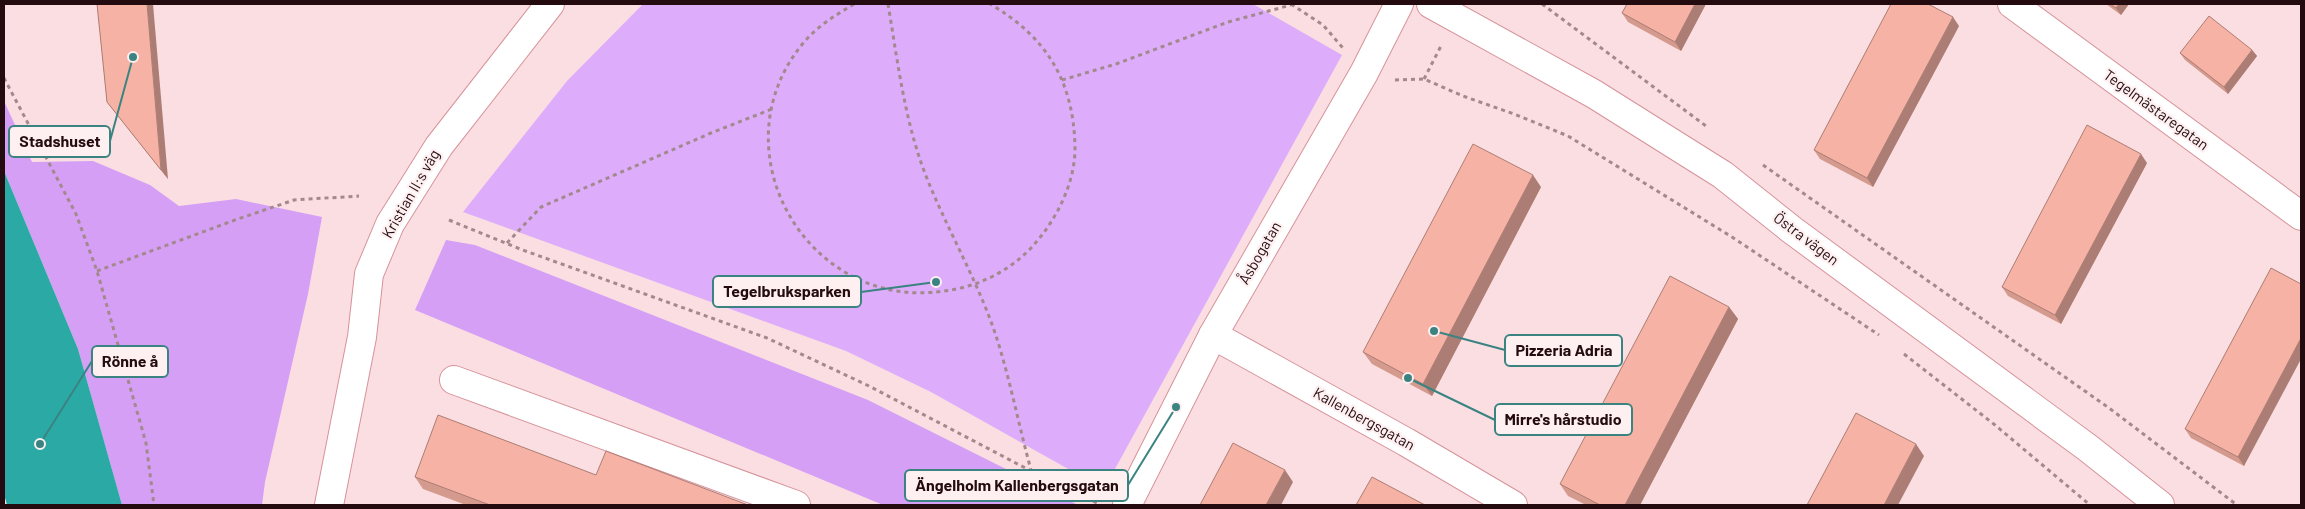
<svg xmlns="http://www.w3.org/2000/svg" width="2305" height="509" font-family="Barlow,sans-serif">
<rect width="100%" height="100%" fill="#fbdee1"/>
<path fill="#ddadfc" d="M643 4H1253L1342 55 1104 489 931 392 846 351 463 212 567 81Z"/>
<g fill="#d59ff6">
<path d="M4 101 32 162 93 161 150 185 179 206 236 199 322 217 308 294 265 482 262 505H122L78 349 4 171Z"/>
<path d="M446 240 475 245 868 400 1078 505H883L415 310Z"/>
</g>
<path fill="#2ba9a5" d="M4 171 78 349 122 505H7L4 494Z"/>
<g fill="none" stroke-linecap="round" stroke-linejoin="round">
<g stroke="#d6939b" stroke-width="30">
<g id="street">
<path d="M2012 4 2301 216"/>
<path d="M1213 335 1406 442 1513 505"/>
<path d="M454 380 796 505"/>
<path d="M1127 505 1213 335 1364 73 1399 4"/>
</g>
</g>
<g stroke="#d6939b" stroke-width="30">
<g id="secondary">
<path d="M1431 4 1594 94 1723 175 1792 230 2088 448 2160 505"/>
<path d="M329 505 362 337 369 274 390 224 439 146 550 4"/>
</g>
</g>
<g stroke="#a3888c" stroke-width="3" stroke-dasharray="4 4" stroke-linecap="butt">
<path d="M854 4C836 15 819 25 805 41 713 148 807 312 944 291 977 287 1008 272 1031 248 1055 222 1075 185 1075 148 1074 82 1047 37 990 4"/>
<path d="M888 4C898 63 905 125 928 181 948 230 975 277 993 327 1009 373 1018 423 1031 470"/>
<path d="M1291 4 1323 25 1343 48"/>
<path d="M1542 4 1706 126"/>
<path d="M4 78 76 214 97 271 146 443 154 505"/>
<path d="M1424 79 1442 44"/>
<path d="M1062 80 1116 64 1228 22 1291 5"/>
<path d="M1395 80 1424 79 1463 96 1514 114 1568 136 1732 237 1879 335"/>
<path d="M1763 165 2109 408 2237 505"/>
<path d="M449 220 520 249 767 338 869 386 1031 471 1097 503"/>
<path d="M507 243 541 207 711 133 772 109"/>
<path d="M97 271 235 220 294 200 359 196"/>
<path d="M1904 354 1995 425 2090 505"/>
</g>
<use href="#street" stroke="#fff" stroke-width="28"/>
<use href="#secondary" stroke="#fff" stroke-width="28"/>
</g>
<g fill="#d49a8e">
<path d="M97 4 168 179 107 102Z"/>
<path d="M1706 4 1681 51 1628 22 1622 13Z"/>
<path d="M2106 4H2129L2121 15Z"/>
<path d="M1959 26 1873 187 1820 159 1814 150Z"/>
<path d="M2252 50 2257 56 2228 94 2185 60 2180 53Z"/>
<path d="M2147 163 2061 324 2008 296 2002 287Z"/>
<path d="M1541 187 1432 396 1372 364 1363 352Z"/>
<path d="M2301 284 2244 466 2191 438 2185 429Z"/>
<path d="M1729 307 1738 319 1640 505H1586L1568 496 1560 484Z"/>
<path d="M596 475 748 505H466L423 489 415 477Z"/>
</g>
<g fill="#ac7d74">
<path d="M147 4H153L168 179 161 170Z"/>
<path d="M1695 4H1706L1681 51 1675 42Z"/>
<path d="M2119 4H2129L2121 15 2116 8Z"/>
<path d="M1953 17 1959 26 1873 187 1867 178Z"/>
<path d="M2252 50 2257 56 2228 94 2224 87Z"/>
<path d="M2141 154 2147 163 2061 324 2055 315Z"/>
<path d="M1533 175 1541 187 1432 396 1423 384Z"/>
<path d="M1729 307 1738 319 1640 505H1625Z"/>
<path d="M2301 338V359L2244 466 2238 457Z"/>
<path d="M1916 444 1924 456 1898 505H1884Z"/>
<path d="M1285 470 1293 482 1281 505H1266Z"/>
</g>
<g fill="#f6b3a5" stroke="#ac7d74">
<path d="M97 4H147L161 170 107 102Z"/>
<path d="M1627 4H1695L1675 42 1622 13Z"/>
<path d="M1891 4H1928L1953 17 1867 178 1814 150Z"/>
<path d="M2110 4H2119L2116 8Z"/>
<path d="M2209 16 2252 50 2224 87 2180 53Z"/>
<path d="M2087 125 2141 154 2055 315 2002 287Z"/>
<path d="M1473 144 1533 175 1423 384 1363 352Z"/>
<path d="M2271 268 2301 284V338L2238 457 2185 429Z"/>
<path d="M1670 276 1729 307 1625 505H1600L1560 484Z"/>
<path d="M1856 413 1916 444 1884 505H1807Z"/>
<path d="M438 415 596 475 606 451 748 505H490L415 477Z"/>
<path d="M1233 443 1285 470 1266 505H1200Z"/>
<path d="M1372 477 1425 505H1356Z"/>
</g>
<g text-anchor="middle" stroke-width="4.5" stroke-linejoin="round" paint-order="stroke">
<g font-size="15" fill="#230b0f" stroke="#feeff1">
<text transform="translate(2156 110) rotate(36)" y="5">Tegelmästaregatan</text>
<text transform="translate(411 194) rotate(-60)" y="5">Kristian II:s väg</text>
<text transform="translate(1806 239) rotate(37)" y="5">Östra vägen</text>
<text transform="translate(1260 253) rotate(-60)" y="5">Åsbogatan</text>
<text transform="translate(1364 419) rotate(29)" y="5">Kallenbergsgatan</text>
</g>
</g>
<path fill="none" stroke="#3b8380" stroke-width="2" d="M133 57L110 141M936 282L861 292M1434 331L1505 350M40 444L92 361M1408 378L1495 420M1176 407L1128 485"/>
<g fill="#3b8380" stroke="#feeff1" stroke-width="2">
<circle cx="133" cy="57" r="5"/>
<circle cx="936" cy="282" r="5"/>
<circle cx="1434" cy="331" r="5"/>
<circle cx="40" cy="444" r="5"/>
<circle cx="1408" cy="378" r="5"/>
<circle cx="1176" cy="407" r="5"/>
</g>
<g fill="#feeff1" stroke="#3b8380" stroke-width="2">
<rect x="9" y="126" width="101" height="31" rx="5"/>
<rect x="713" y="276" width="148" height="31" rx="5"/>
<rect x="1505" y="335" width="117" height="31" rx="5"/>
<rect x="92" y="346" width="76" height="31" rx="5"/>
<rect x="1495" y="404" width="137" height="31" rx="5"/>
<rect x="905" y="470" width="223" height="31" rx="5"/>
</g>
<g font-size="16" text-anchor="middle" font-weight="bold" fill="#230b0f">
<text x="60" y="147">Stadshuset</text>
<text x="787" y="297">Tegelbruksparken</text>
<text x="1564" y="356">Pizzeria Adria</text>
<text x="130" y="367">Rönne å</text>
<text x="1563" y="425">Mirre's hårstudio</text>
<text x="1017" y="491">Ängelholm Kallenbergsgatan</text>
</g>
<rect width="2305" height="509" fill="none" stroke="#230b0f" stroke-width="10"/>
</svg>
